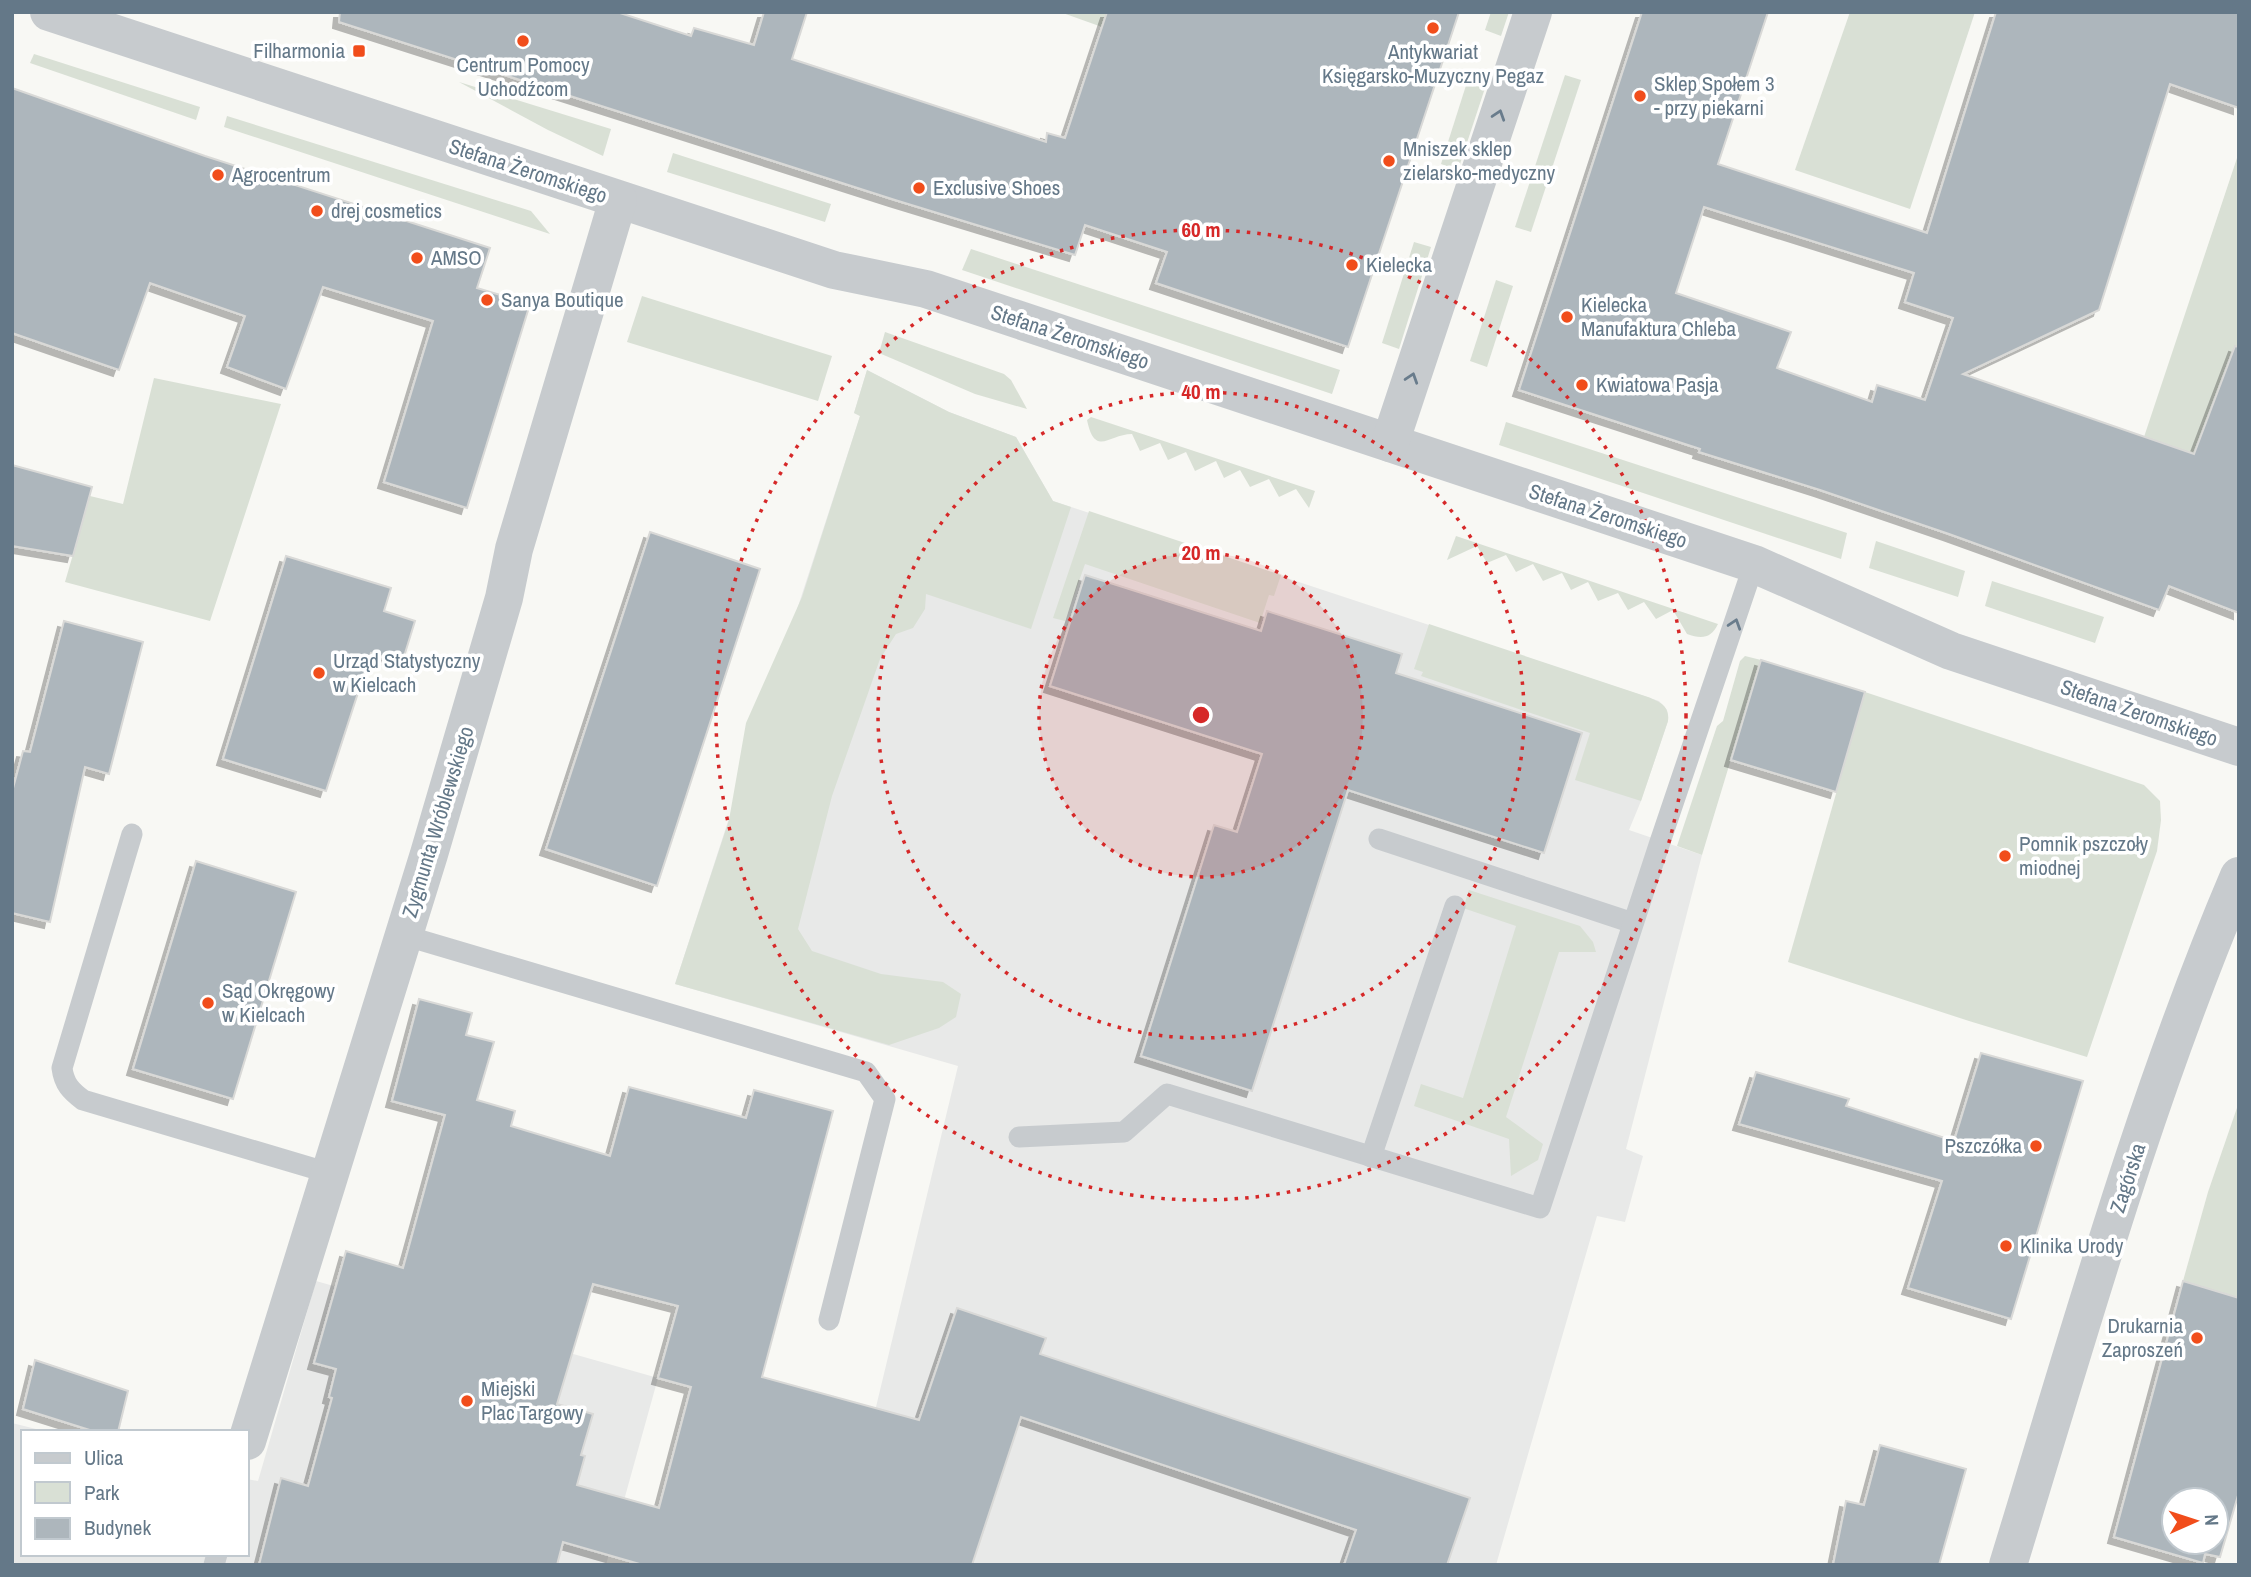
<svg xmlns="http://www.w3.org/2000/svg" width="2251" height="1577" font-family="'Archivo Narrow',sans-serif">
<defs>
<filter id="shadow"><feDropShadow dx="-6" dy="6" stdDeviation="0" flood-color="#0004"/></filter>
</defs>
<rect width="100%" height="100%" fill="#f8f8f4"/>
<g fill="#e8e9e8">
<path d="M867 370 949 412 1016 437 1053 501 1659 701 1667 710 1668 721 1641 801 1629 830 1702 855 1626 1149 1643 1156 1625 1222 1597 1216 1496 1565H838L958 1066 675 984 860 416 854 413Z"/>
<path d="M316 1281 658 1378 606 1565H12V1423L48 1432H23V1554H247V1479L258 1481Z"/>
</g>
<g fill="#d9e0d5">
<path d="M1060 12H1107L1102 27Z"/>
<path d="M1491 12H1509L1501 36 1485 30Z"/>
<path d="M1850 12H1975L1910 209 1795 170Z"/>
<path d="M34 54 200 107 196 120 30 63Z"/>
<path d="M1565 75 1581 80 1531 232 1515 227Z"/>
<path d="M1469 76 1487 82 1458 170 1441 164Z"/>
<path d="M459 82 611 129 603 156 548 130Z"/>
<path d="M227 116 531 211 550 234 224 127Z"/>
<path d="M2239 152V393L2228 416 2210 410 2194 454 2144 437Z"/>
<path d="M673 153 831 204 825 222 667 172Z"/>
<path d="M1414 242 1431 247 1399 349 1382 343Z"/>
<path d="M971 249 1340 370 1332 394 962 270Z"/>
<path d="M1496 280 1513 286 1487 367 1470 361Z"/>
<path d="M642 296 832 356 818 401 627 342Z"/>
<path d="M885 332 1004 374 1011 380 1027 409 975 394 879 353Z"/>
<path d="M867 370 949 412 1016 437 1053 501 1071 507 1031 629 926 594 925 609 913 628 896 634 880 659 832 796 798 929 812 951 881 974 943 982 961 994 956 1017 939 1028 889 1045 675 984 729 820 746 723 802 597 860 416 854 413Z"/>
<path d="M154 378 281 404 210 621 65 582 90 496 123 504Z"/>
<path d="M1091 417 1315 491 1309 508 1296 489 1279 497 1269 479 1250 487 1240 470 1224 478 1216 461 1195 471 1186 452 1168 460 1160 443 1140 451 1132 434C1109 434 1095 458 1087 420Z"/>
<path d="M1506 422 1847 533 1841 559 1499 445Z"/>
<path d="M1089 511 1281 575 1274 596 1269 595 1260 623 1085 564 1065 621 1053 618Z"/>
<path d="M1456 536 1718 624C1711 639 1701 639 1687 634L1673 610 1656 619 1644 602 1628 610 1618 593 1598 601 1588 582 1571 590 1562 573 1543 581 1533 564 1516 572 1506 555 1487 563 1477 546 1447 560Z"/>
<path d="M1876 541 1965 571 1958 597 1869 568Z"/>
<path d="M1992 581 2104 617 2095 643 1985 606Z"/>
<path d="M1429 624 1648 697C1660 702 1670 706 1668 721L1641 801 1575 780 1590 733 1421 676 1423 672 1414 669Z"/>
<path d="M1745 656 1761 660 1702 855 1677 846 1717 726 1723 721 1740 661Z"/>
<path d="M1865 692 2144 785 2160 801 2161 820 2157 851 2087 1057 1969 1021 1788 962Z"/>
<path d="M1469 890 1580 926 1593 942 1596 952H1559L1506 1117 1543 1144 1538 1160 1511 1176 1509 1139 1414 1106 1421 1084 1463 1098 1516 926 1463 908Z"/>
<path d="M2239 1102V1298L2183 1281 2208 1192Z"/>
</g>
<g fill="#adb6bc" stroke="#d9d9d7" stroke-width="2" fill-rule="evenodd" filter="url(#shadow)">
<path d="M340 12H617L691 36 694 28 754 45 764 12H807L792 59 1046 142 1047 133 1065 138 1107 12H1459L1348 347 1156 283 1167 252 1085 225 1075 255 895 200 339 22Z"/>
<path d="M1642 12H1768L1718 164 1927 233 1996 12H2239V108L2170 84 2099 310 1963 374 2194 454 2235 346 2239 347V613L2169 586 2159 610 1949 534 1820 490 1699 452 1700 449 1519 390ZM1704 207 1914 273 1905 302 1953 318 1925 400 1877 385 1872 402 1777 368 1791 332 1676 293Z"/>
<path d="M12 88 205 156 490 248 477 288 530 304 467 508 384 482 433 321 323 287 286 389 227 367 245 316 150 283 119 370 12 333Z"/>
<path d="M12 465 92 487 73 556 12 546Z"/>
<path d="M650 532 760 569 657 886 546 849Z"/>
<path d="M286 556 391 588 384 611 415 621 402 663 371 653 326 791 223 759Z"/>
<path d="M1085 575 1261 631 1267 611 1402 654 1396 673 1582 733 1544 853 1348 790 1252 1091 1141 1056 1214 825 1237 832 1262 754 1050 686Z"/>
<path d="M64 621 143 642 109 774 85 767 50 922 12 913V792L23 751 30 752Z"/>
<path d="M1761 660 1865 692 1836 792 1731 760Z"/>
<path d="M196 861 296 892 233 1099 133 1069Z"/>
<path d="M419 999 472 1013 466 1035 494 1042 477 1100 515 1111 511 1126 610 1156 629 1087 746 1118 754 1090 833 1111 762 1377 919 1420 957 1308 1046 1338 1040 1354 1470 1498 1447 1565H1344L1356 1530 1021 1417 972 1565H643L563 1542 557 1565H259L281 1478 308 1486 332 1398 329 1397 336 1369 314 1363 346 1251 403 1268 445 1115 392 1101ZM593 1284 678 1306 658 1378 691 1387 659 1508 577 1485 585 1456 581 1455 593 1414 557 1404Z"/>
<path d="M1981 1053 2083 1081 2011 1319 1908 1288 1942 1181 1739 1124 1756 1072 1849 1099 1846 1106 1954 1141Z"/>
<path d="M2183 1281 2239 1298V1492L2220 1557 2205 1554 2203 1563 2114 1537ZM2174 1500H2216V1542H2174Z"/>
<path d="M35 1360 128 1391 118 1432H96L23 1409Z"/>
<path d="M1880 1445 1966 1469 1939 1565H1833L1846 1501 1864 1505Z"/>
</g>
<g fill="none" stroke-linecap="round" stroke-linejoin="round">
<g stroke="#c7cbce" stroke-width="21">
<path d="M132 834 62 1068C64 1084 71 1091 83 1100L329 1173"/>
<path d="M1379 839 1633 923"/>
<path d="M403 935 866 1072 885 1099 829 1320"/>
<path d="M1019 1137 1124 1132 1167 1094 1540 1208 1660 842 1754 564"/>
<path d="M1371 1157 1455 906"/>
<path d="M214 1565 217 1554"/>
</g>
<g stroke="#c7cbce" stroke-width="38">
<path d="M49 12 834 270 926 289 1754 564 1951 651 2239 747"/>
<path d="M1390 443 1533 12"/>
<path d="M247 1441 429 854 504 598 514 549 618 200"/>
<path d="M2008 1565C2079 1334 2144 1099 2239 876"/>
</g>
</g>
<defs><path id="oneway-chevron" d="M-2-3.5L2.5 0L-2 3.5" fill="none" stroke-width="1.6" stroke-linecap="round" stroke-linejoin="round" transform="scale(1.75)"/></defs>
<g stroke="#697c8c">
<use href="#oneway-chevron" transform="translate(1499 115) rotate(-72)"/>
<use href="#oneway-chevron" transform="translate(1412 378) rotate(-72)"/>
<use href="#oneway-chevron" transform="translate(1735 624) rotate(-72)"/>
</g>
<circle cx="1201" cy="715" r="162" fill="#d62828" fill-opacity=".12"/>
<g fill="none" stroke="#d62828" stroke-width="3.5" stroke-dasharray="3.5 7">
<circle cx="1201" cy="715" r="162"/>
<circle cx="1201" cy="715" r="323"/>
<circle cx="1201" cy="715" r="485"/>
</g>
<g fill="#f14d1b" stroke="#fff" stroke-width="2.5">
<circle cx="1433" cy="28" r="7"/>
<circle cx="523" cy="41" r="7"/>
<rect x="352" y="44" width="14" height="14" rx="3.5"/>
<circle cx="1640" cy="96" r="7"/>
<circle cx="1389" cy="161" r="7"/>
<circle cx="218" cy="175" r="7"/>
<circle cx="919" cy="188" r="7"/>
<circle cx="317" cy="211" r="7"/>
<circle cx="417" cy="258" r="7"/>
<circle cx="1352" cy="265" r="7"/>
<circle cx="487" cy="300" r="7"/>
<circle cx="1567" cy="317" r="7"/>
<circle cx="1582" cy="385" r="7"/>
<circle cx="319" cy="673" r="7"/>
<circle cx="2005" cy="856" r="7"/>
<circle cx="208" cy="1003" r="7"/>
<circle cx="2036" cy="1146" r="7"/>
<circle cx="2006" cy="1246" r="7"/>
<circle cx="2197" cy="1338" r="7"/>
<circle cx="467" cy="1401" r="7"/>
</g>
<g text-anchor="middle" stroke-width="7" stroke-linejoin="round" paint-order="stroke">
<g font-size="21" fill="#647888" stroke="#fff" text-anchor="start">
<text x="345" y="58" text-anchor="end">Filharmonia</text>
<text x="1433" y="59" text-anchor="middle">Antykwariat<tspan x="1433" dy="24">Księgarsko-Muzyczny Pegaz</tspan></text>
<text x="523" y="72" text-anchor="middle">Centrum Pomocy<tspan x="523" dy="24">Uchodźcom</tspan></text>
<text x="1654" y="91">Sklep Społem 3<tspan x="1654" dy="24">- przy piekarni</tspan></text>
<text x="1403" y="156">Mniszek sklep<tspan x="1403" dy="24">zielarsko-medyczny</tspan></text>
<text x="232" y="182">Agrocentrum</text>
<text x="933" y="195">Exclusive Shoes</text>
<text x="331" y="218">drej cosmetics</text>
<text x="431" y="265">AMSO</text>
<text x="1366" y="272">Kielecka</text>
<text x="501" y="307">Sanya Boutique</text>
<text x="1581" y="312">Kielecka<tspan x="1581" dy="24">Manufaktura Chleba</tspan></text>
<text x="1596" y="392">Kwiatowa Pasja</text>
<text x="333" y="668">Urząd Statystyczny<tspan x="333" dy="24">w Kielcach</tspan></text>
<text x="2019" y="851">Pomnik pszczoły<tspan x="2019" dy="24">miodnej</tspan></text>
<text x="222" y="998">Sąd Okręgowy<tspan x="222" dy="24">w Kielcach</tspan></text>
<text x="2022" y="1153" text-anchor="end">Pszczółka</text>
<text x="2020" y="1253">Klinika Urody</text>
<text x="2183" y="1333" text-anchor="end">Drukarnia<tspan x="2183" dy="24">Zaproszeń</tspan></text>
<text x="481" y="1396">Miejski<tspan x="481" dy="24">Plac Targowy</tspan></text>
</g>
<g font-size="21" fill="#647888" stroke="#fff">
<text transform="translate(528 171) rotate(18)" y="7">Stefana Żeromskiego</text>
<text transform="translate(1070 337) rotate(18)" y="7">Stefana Żeromskiego</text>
<text transform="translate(1608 516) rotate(18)" y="7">Stefana Żeromskiego</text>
<text transform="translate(2139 713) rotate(19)" y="7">Stefana Żeromskiego</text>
<text transform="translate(438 822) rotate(-73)" y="7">Zygmunta Wróblewskiego</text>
<text transform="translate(2128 1178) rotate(-72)" y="7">Zagórska</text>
</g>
</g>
<circle cx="1201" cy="715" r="10" fill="#d62828" stroke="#fff" stroke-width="3.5"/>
<g font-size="21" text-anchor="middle" font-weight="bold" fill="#d62828" stroke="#fff" stroke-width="7" stroke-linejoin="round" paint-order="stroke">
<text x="1201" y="237">60 m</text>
<text x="1201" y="399">40 m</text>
<text x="1201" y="560">20 m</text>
</g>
<rect width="2251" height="1577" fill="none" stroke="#647888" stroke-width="28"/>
<rect x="21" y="1430" width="228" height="126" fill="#ffffff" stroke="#c1c9cf" stroke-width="2"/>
<rect x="35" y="1453" width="35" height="10" fill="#c7cbce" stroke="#c1c9cf" stroke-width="2"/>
<text x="84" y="1465" font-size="21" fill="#647888">Ulica</text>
<rect x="35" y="1482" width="35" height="21" fill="#d9e0d5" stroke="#c1c9cf" stroke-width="2"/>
<text x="84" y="1500" font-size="21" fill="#647888">Park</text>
<rect x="35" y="1518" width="35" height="21" fill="#adb6bc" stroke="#c1c9cf" stroke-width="2"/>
<text x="84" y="1535" font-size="21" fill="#647888">Budynek</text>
<g transform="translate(2195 1521) rotate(87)"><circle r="33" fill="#ffffff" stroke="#c1c9cf" stroke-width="2"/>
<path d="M0-5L12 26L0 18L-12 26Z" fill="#f14d1b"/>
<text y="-10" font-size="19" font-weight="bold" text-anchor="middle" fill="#647888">N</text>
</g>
</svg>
